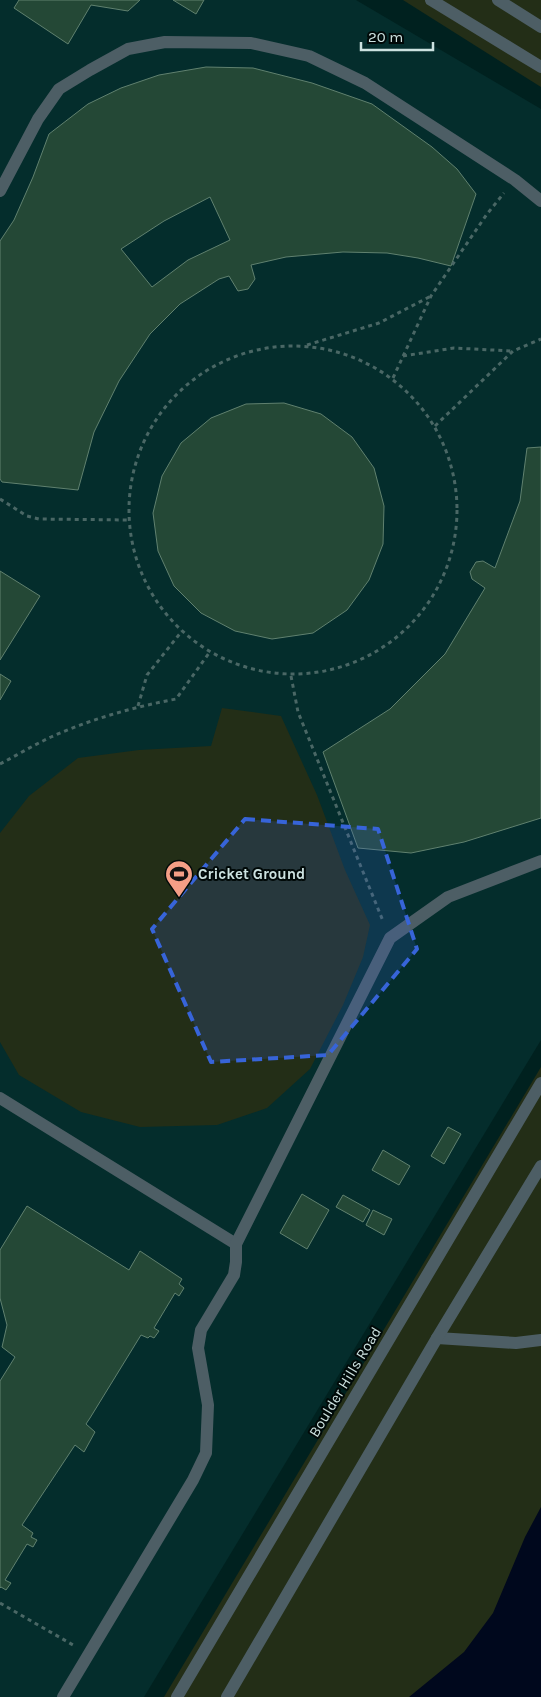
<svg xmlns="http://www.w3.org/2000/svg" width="541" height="1697" font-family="Karla,sans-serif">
<rect width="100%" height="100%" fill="#00211f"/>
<path fill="#042d2c" d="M0 0H356L541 109V1040L144 1697H0Z"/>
<g fill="#232e17">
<path d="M403 0H541V87Z"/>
<path d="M222 708 281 716 317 795 345 870 370 925 363 957 343 1005 310 1069 267 1108 217 1125 140 1127 81 1112 19 1075 0 1042V833L29 796 78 758 139 750 211 746Z"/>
<path d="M541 1067V1697H164Z"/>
</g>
<path fill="#00081d" d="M541 1507V1697H409L464 1652 493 1613 525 1537Z"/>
<g fill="#244836" stroke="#60816f" fill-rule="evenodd">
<path d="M19 0H140L128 11 91 5 68 44 14 8Z"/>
<path d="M173 0H204L196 14Z"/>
<path d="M206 67 253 68 312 83 372 104 432 147 457 169 476 194 451 266 418 258 387 253 343 252 286 257 251 265 255 279 248 289 238 291 229 276 219 279 180 304 150 334 119 381 94 432 78 490 2 482 0 479V241L14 220 33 177 49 134 88 104 121 88 159 75ZM210 197 230 240 188 260 152 287 121 249 164 221Z"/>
<path d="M284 403 321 414 352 437 374 468 384 506 383 544 369 580 347 610 313 633 272 639 235 631 201 613 174 586 158 551 153 513 162 476 181 443 211 418 246 404Z"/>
<path d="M541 447V818L464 842 411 853 358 848 323 752 390 709 445 654 485 588 472 579 470 572 476 562 483 561 495 568 520 501 527 448Z"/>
<path d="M0 571 40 596 0 660Z"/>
<path d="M0 674 11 681 0 700Z"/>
<path d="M448 1127 461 1134 444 1164 431 1156Z"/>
<path d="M383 1150 410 1166 399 1185 372 1170Z"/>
<path d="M302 1194 329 1210 307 1249 280 1233Z"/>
<path d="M343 1195 370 1210 363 1222 336 1207Z"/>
<path d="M27 1206 129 1270 140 1251 182 1279 179 1284 184 1288 179 1296 175 1293 154 1328 159 1331 154 1338 150 1336 148 1338 141 1335 90 1418 86 1424 95 1432 84 1452 75 1445 22 1525 33 1533 31 1537 37 1540 33 1547 27 1544 5 1580 11 1583 6 1590 1 1587 0 1588V1381L15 1357 2 1347 7 1325 0 1298V1250Z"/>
<path d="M373 1210 392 1219 384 1235 366 1225Z"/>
</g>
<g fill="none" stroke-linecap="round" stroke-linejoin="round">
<g stroke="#4a6765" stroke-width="3" stroke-dasharray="4 4" stroke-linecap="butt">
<path d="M307 345 379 323 431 296"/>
<circle cx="293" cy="510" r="164"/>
<path d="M403 356 454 348 512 351"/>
<path d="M393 378 431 296 487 214 504 193"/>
<path d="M435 426 513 351 541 339"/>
<path d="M0 499 27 516 39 519 129 520"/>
<path d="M291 676 298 712 383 921"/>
<path d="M138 706 147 675 182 631"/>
<path d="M0 764C17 755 34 745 51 737 91 719 134 707 176 699L209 653"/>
<path d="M0 1603 73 1645"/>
</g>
<g stroke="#4d5e65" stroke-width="12">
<path d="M431 0 541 67"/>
<path d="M498 0 541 27"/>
<path d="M0 191 38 119 59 89 90 70 128 49 165 42 251 43 309 56 365 83 515 180 541 201"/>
<path d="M0 1098 236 1244"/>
<path d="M437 1338 516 1343 541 1340"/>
<path d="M63 1697 193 1480 206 1453 208 1405 198 1348 201 1330 234 1275 236 1262V1244L390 938 448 897 541 861"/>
<path d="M177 1697 541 1083"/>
<path d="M227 1697 437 1338 541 1166"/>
</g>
</g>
<path fill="#3764d9" fill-opacity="0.2" stroke="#3764d9" stroke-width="4" stroke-dasharray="10 6" stroke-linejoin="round" d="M245 819 378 829 417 949 328 1055 211 1062 152 929Z"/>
<defs>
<g id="stadium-pin" transform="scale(1.4375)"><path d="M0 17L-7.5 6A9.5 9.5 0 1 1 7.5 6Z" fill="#f49e86" stroke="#000908"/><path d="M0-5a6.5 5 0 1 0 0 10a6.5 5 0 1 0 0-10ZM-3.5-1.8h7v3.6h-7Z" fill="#111"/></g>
</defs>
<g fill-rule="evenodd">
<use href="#stadium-pin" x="179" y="874"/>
</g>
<g text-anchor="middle" stroke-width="4" stroke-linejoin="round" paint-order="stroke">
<g font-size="15" font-weight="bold" fill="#cce2e0" stroke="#000908" text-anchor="start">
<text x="198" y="879">Cricket Ground</text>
</g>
<g font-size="15" fill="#cce2e0" stroke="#000908">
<text transform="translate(345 1382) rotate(-59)" y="5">Boulder Hills Road</text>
</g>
</g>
<path d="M361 42v8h72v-8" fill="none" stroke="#cce2e0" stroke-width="2.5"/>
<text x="368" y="42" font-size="15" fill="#cce2e0" stroke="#000908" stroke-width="4" paint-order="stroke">20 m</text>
</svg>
